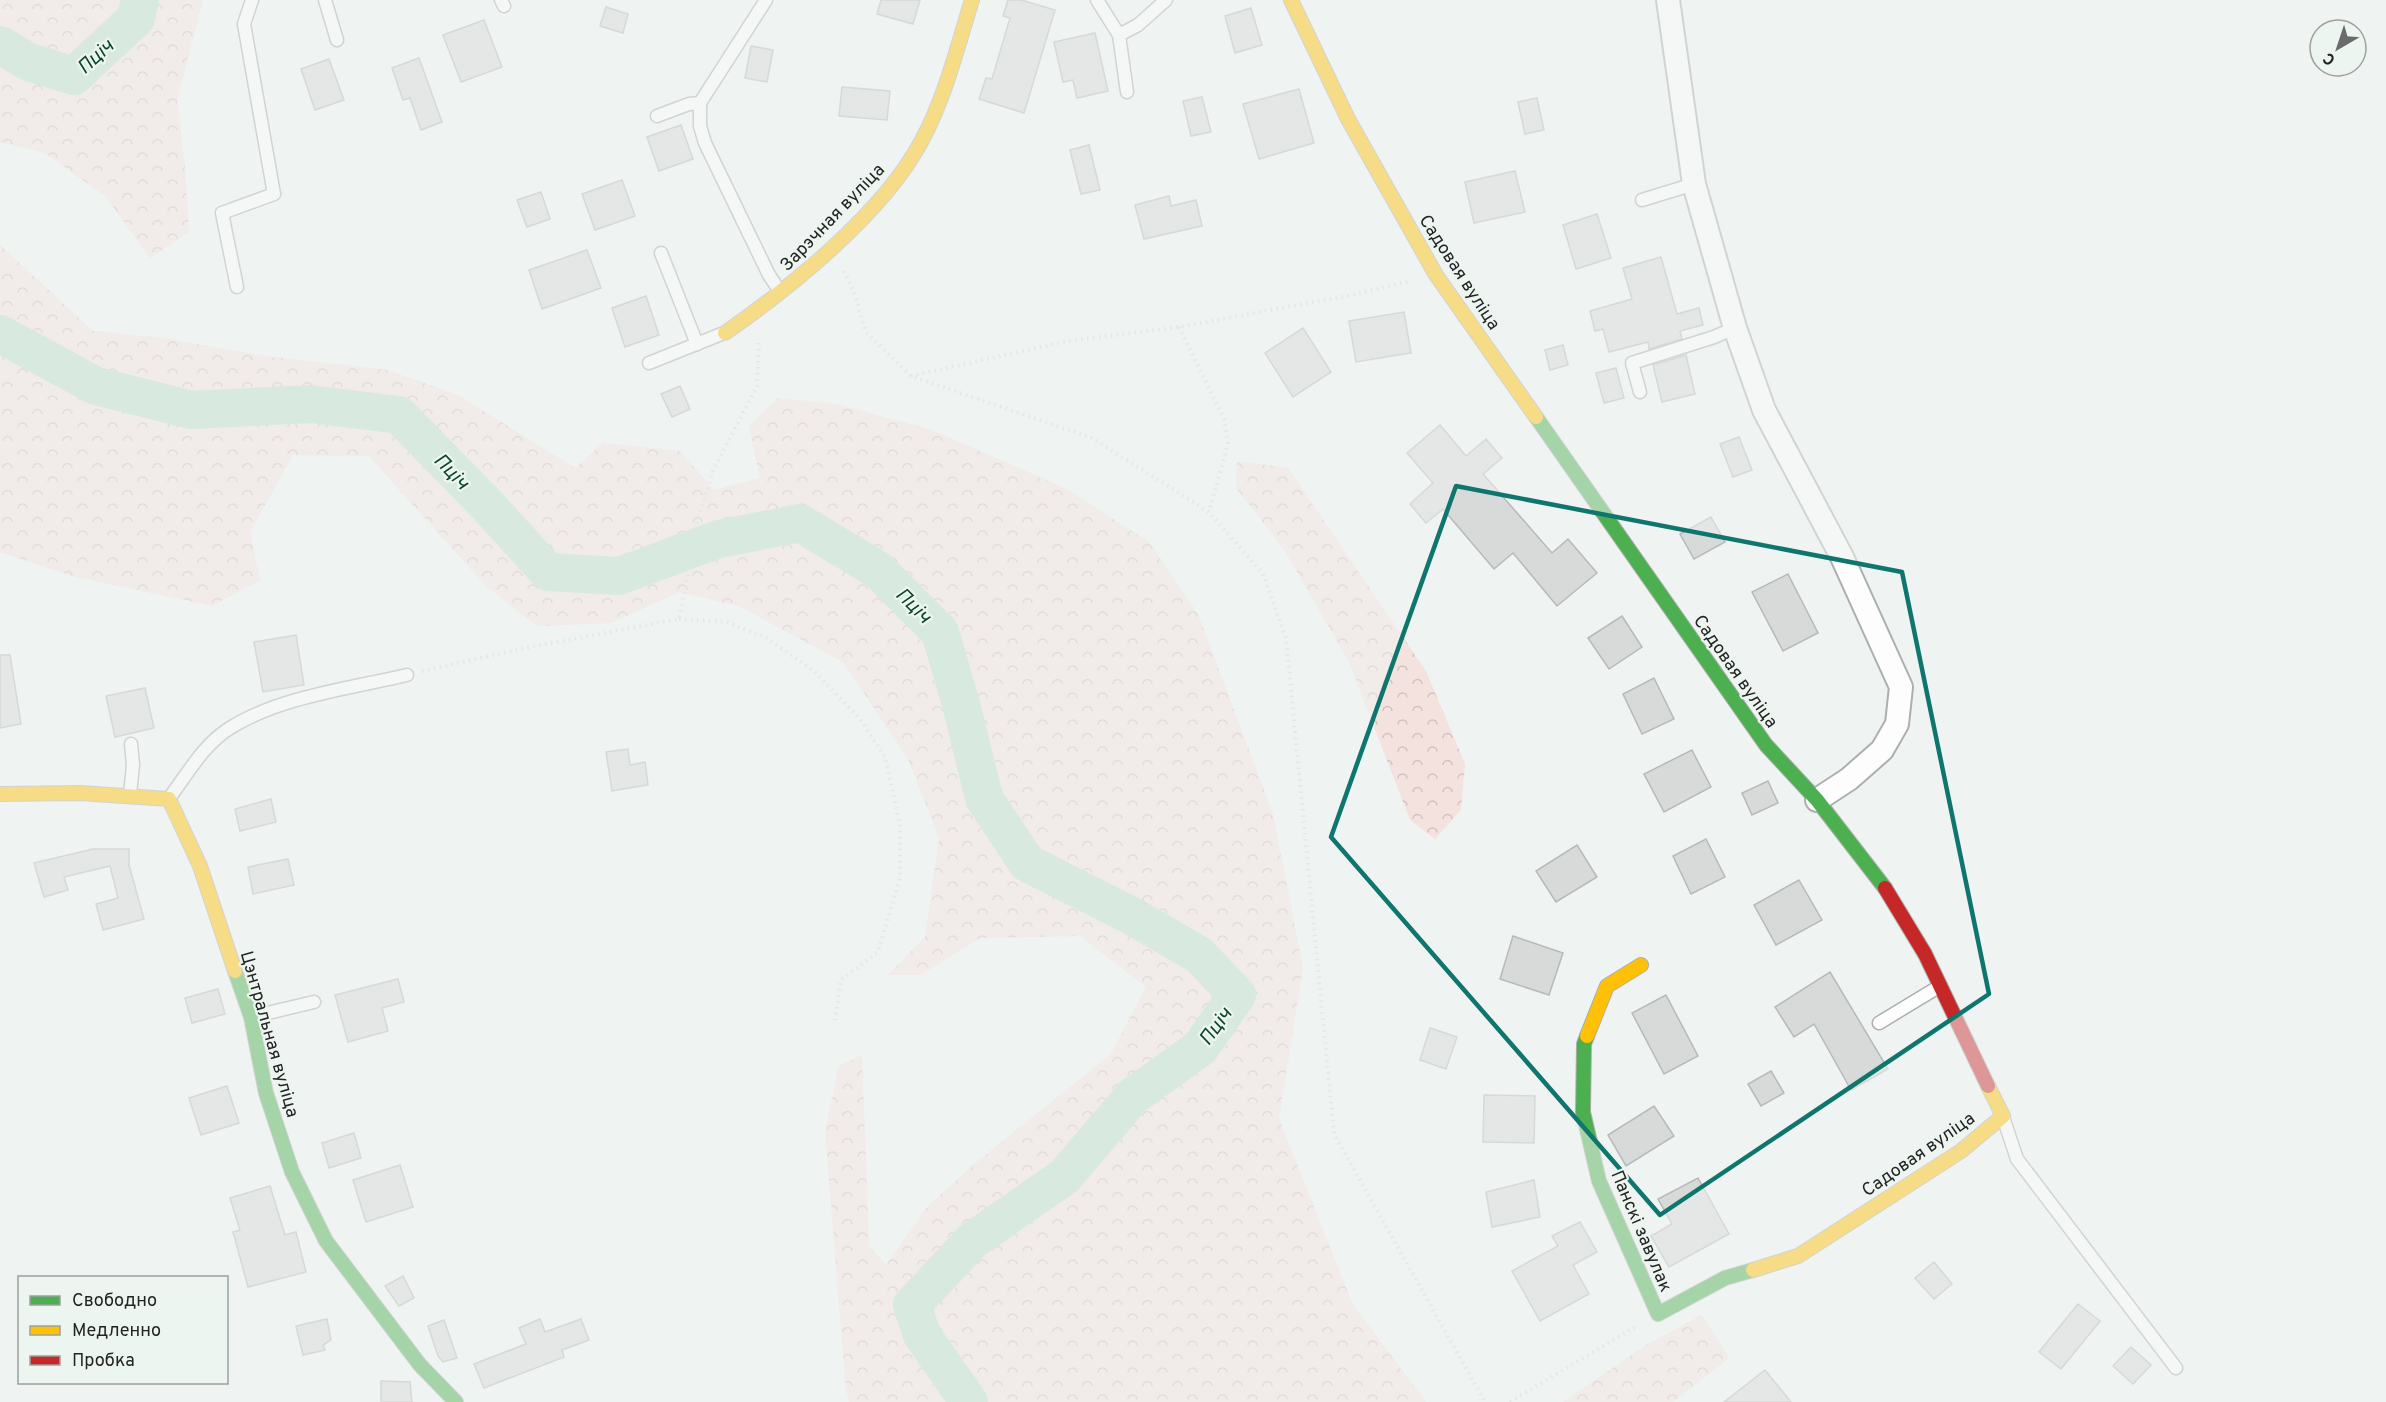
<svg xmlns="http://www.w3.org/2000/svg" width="2386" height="1402" font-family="Overpass,sans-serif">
<defs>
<pattern id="forest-crowns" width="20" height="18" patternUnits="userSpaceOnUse" patternTransform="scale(1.5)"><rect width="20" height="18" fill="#f4e2df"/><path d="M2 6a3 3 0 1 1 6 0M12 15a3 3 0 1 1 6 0" fill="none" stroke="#d1c2bf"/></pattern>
</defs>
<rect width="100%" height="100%" fill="#eff3f1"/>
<g fill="url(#forest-crowns)">
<path d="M0 0H203L177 100 185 167 189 232 150 258 105 196 45 153 0 142Z"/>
<path d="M0 245 93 331 162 338 264 356 387 370 458 395 575 468 603 443 680 451 714 490 760 478 749 426 778 398 836 404 932 430 1067 489 1149 542 1198 614 1273 814 1303 968 1279 1119 1353 1305 1426 1402H849L846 1389 825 1131 839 1066 862 1055 869 1246 886 1265 928 1206 973 1165 1111 1054 1146 987 1080 936 980 938 920 975H888L925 937 939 838 908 759 843 662 739 606 679 592 611 623 537 626 486 586 369 456 293 455 250 532 260 580 212 606 72 576 0 552Z"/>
<path d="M1237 461 1288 468 1426 671 1465 764 1461 810 1435 839 1410 820 1349 662 1285 551 1236 488Z"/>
<path d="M1702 1315 1729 1358 1673 1402H1563L1646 1345Z"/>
</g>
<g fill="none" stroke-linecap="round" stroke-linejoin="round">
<g stroke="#bcdfca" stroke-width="38">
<path d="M0 45 29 62 74 76 136 18 140 0"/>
<path d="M0 334 96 386 192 410 311 404 399 415 488 506 548 572 619 576 719 539 800 523 878 570 940 632 962 708 984 798 1027 863 1132 916 1199 955 1237 995 1200 1048 1133 1096 1064 1177 973 1240 912 1305 922 1335 969 1402"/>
</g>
</g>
<g fill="#d7dad9" stroke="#b7bab9" stroke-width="1.5">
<path d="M881 0H920L913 24 877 14Z"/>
<path d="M1008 0H1021L1055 10 1024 113 979 99 986 78 992 79 1010 18 1003 16Z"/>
<path d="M606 7 628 14 623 33 600 26Z"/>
<path d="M1251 8 1262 45 1235 53 1225 16Z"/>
<path d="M484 20 502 67 461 82 443 35Z"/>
<path d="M1095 33 1108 91 1077 98 1073 80 1063 82 1054 42Z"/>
<path d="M751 46 773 50 767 82 745 78Z"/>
<path d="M419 58 442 122 421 130 410 98 403 100 392 68Z"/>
<path d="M329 59 344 100 315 110 301 69Z"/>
<path d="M842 87 890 91 887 120 839 116Z"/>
<path d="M1299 89 1314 143 1259 159 1243 104Z"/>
<path d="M1202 97 1211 132 1191 136 1183 101Z"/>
<path d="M1537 98 1544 130 1525 134 1518 102Z"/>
<path d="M681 125 693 159 659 171 647 137Z"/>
<path d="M1089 145 1100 190 1081 194 1070 150Z"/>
<path d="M1515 171 1525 212 1474 223 1465 182Z"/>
<path d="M622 180 635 216 595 230 582 194Z"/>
<path d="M541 192 550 219 527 227 517 200Z"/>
<path d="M1169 196 1171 206 1196 200 1202 226 1144 239 1135 205Z"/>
<path d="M1597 214 1611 258 1576 269 1563 225Z"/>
<path d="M587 250 601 288 542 309 529 270Z"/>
<path d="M1661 257 1677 314 1699 308 1703 325 1680 331 1682 339 1649 349 1648 342 1609 352 1603 329 1595 331 1590 311 1632 299 1623 268Z"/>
<path d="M646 296 659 335 625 347 612 308Z"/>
<path d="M1404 312 1411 353 1356 362 1349 321Z"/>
<path d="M1303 328 1331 372 1293 397 1265 353Z"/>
<path d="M1563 345 1568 365 1550 370 1545 350Z"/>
<path d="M1686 355 1695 394 1662 402 1653 365Z"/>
<path d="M1616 368 1624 398 1604 403 1596 373Z"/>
<path d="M680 386 690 409 672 417 661 394Z"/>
<path d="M1440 425 1466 456 1486 439 1502 458 1483 474 1552 553 1568 539 1597 573 1557 606 1513 553 1494 569 1443 509 1426 523 1410 504 1433 483 1407 453Z"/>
<path d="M1739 437 1752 470 1733 477 1720 444Z"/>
<path d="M1711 517 1725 542 1694 559 1680 534Z"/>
<path d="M1788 574 1818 633 1783 651 1752 592Z"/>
<path d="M1622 616 1642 647 1609 669 1588 638Z"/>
<path d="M296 635 304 685 263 692 254 642Z"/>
<path d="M0 655H10L21 724 0 728Z"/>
<path d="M1654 678 1674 719 1642 734 1623 694Z"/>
<path d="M145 688 154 728 115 737 106 696Z"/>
<path d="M628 749 630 765 645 762 648 785 612 791 606 752Z"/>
<path d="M1692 750 1711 787 1664 812 1644 774Z"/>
<path d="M1768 781 1778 803 1752 815 1742 793Z"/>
<path d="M271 799 276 822 240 831 235 809Z"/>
<path d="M1706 839 1725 877 1691 894 1673 856Z"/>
<path d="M1577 845 1597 877 1556 902 1536 871Z"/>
<path d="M93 849H129V865L144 919 103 930 96 904 118 898 110 866 64 877 68 890 44 897 34 863Z"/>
<path d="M288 859 294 885 253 894 248 867Z"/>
<path d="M1799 880 1822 920 1776 945 1754 905Z"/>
<path d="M1513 936 1563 953 1549 995 1500 979Z"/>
<path d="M1830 972 1888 1069 1851 1090 1814 1024 1794 1037 1775 1007Z"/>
<path d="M398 979 404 1002 382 1008 388 1031 348 1042 335 995Z"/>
<path d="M218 989 225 1014 192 1023 185 998Z"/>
<path d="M1666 995 1698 1056 1664 1074 1632 1013Z"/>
<path d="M1430 1028 1457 1037 1446 1069 1420 1060Z"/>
<path d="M1771 1071 1784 1093 1761 1106 1748 1084Z"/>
<path d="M227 1086 239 1123 201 1135 189 1098Z"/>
<path d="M1484 1095 1535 1096 1534 1143 1483 1142Z"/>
<path d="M1654 1106 1674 1136 1626 1166 1608 1135Z"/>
<path d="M354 1133 361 1158 329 1168 322 1143Z"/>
<path d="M400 1165 413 1207 366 1222 353 1180Z"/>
<path d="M1698 1178 1729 1234 1669 1267 1651 1236 1672 1224 1658 1199Z"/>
<path d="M1534 1180 1540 1217 1492 1227 1486 1192Z"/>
<path d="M270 1186 285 1235 296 1232 306 1272 248 1287 233 1232 240 1230 230 1198Z"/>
<path d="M1580 1222 1597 1252 1573 1265 1589 1294 1540 1321 1512 1271 1558 1246 1552 1236Z"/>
<path d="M1934 1262 1952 1284 1934 1299 1915 1278Z"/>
<path d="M403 1276 414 1298 399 1306 385 1286Z"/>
<path d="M2078 1304 2100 1321 2061 1369 2039 1352Z"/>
<path d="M327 1319 331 1340 323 1345 325 1350 303 1355 296 1326Z"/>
<path d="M540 1319 545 1332 581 1319 589 1340 562 1350 564 1357 484 1388 474 1364 526 1344 519 1328Z"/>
<path d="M444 1320 457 1358 443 1362 438 1356 428 1326Z"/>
<path d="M2131 1347 2151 1365 2133 1384 2113 1366Z"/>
<path d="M1765 1370 1791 1402H1724Z"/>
<path d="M381 1381 410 1382 412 1402H381Z"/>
</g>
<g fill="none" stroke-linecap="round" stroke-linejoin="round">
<g stroke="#acafad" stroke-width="15">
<g id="lane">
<path d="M325 0 337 40"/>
<path d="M501 0 504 6"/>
<path d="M1097 0 1119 35 1127 92"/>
<path d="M1119 35 1138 25 1166 0"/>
<path d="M700 103V126L705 143 769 275 779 290"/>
<path d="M657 116 689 104 700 103 766 0"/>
<path d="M1642 200 1694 184"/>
<path d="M661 253 697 344"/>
<path d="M237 287 222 213 274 194 244 24 252 0"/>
<path d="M649 363 724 333"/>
<path d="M1640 392 1632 363 1714 337 1735 328"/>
<path d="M130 794 133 765 131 744"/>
<path d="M170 797C188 773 204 744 230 728 279 697 351 688 407 675"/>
<path d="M251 1017 314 1002"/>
<path d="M1879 1023 1940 986"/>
<path d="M2004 1120 2017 1159 2176 1368"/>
</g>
</g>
<g stroke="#acafad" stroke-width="26">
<path id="street" d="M1668 0 1694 184 1735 328 1764 410 1842 557 1901 687 1897 724 1882 750 1849 779 1817 800"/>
</g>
<g stroke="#acafad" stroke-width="16">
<g id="fast">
<path d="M1536 417 1766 745 1817 800 1885 888"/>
<path d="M235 971 251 1017 266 1093 292 1172 326 1241 420 1365 456 1402"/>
<path d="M1587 1036 1584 1044 1583 1112 1599 1181 1658 1314 1725 1278 1753 1270"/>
</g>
</g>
<g stroke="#acafad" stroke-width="16">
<g id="slow">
<path d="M1291 0 1348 119 1436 275 1536 417"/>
<path d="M725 333C791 287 883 213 921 142 945 98 957 48 972 0"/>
<path d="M0 794 80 793 169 799 200 866 235 971"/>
<path d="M1587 1036 1607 986 1641 965"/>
<path d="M1753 1270 1798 1256 1961 1151 2003 1116 1988 1086"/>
</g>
</g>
<g stroke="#acafad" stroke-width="16">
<path id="jam" d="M1885 888 1925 954 1988 1086"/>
</g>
<g stroke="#d9dad9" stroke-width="4" stroke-dasharray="1.5 4.5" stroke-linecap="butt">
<path d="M844 271 855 295 866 332 911 376 1092 438 1209 512 1263 574 1286 638 1334 1134 1485 1402"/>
<path d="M1179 327 1224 419 1228 444 1209 512"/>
<path d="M911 376 1068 341 1179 327 1352 295 1411 281"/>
<path d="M679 619 726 622 767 638 814 671 860 719 885 757 900 825V878L878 952 841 980 835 1020"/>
<path d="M422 671 530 647 679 619 691 557V541L713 471 757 386 759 340"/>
<path d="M1510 1402 1635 1327"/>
</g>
<use href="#lane" stroke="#fdfdfd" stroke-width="12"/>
<use href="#street" stroke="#fdfdfd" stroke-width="22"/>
<use href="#fast" stroke="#4caf50" stroke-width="14"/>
<use href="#slow" stroke="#ffc107" stroke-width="14"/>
<use href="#jam" stroke="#c62828" stroke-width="14"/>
</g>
<path d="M0 0H2386V1402H0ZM1456 486 1902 572 1989 994 1660 1215 1331 837Z" fill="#eff3f1" fill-opacity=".55" fill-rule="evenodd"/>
<path fill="none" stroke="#0f766e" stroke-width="4.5" stroke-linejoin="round" d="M1456 486 1902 572 1989 994 1660 1215 1331 837Z"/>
<g text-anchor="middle" stroke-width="4.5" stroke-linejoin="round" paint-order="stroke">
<g font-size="18" fill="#222423" stroke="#edf5f0">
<text transform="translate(832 217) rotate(-46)" y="6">Зарэчная вуліца</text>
<text transform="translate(1460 272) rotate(57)" y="6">Садовая вуліца</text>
<text transform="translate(1736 671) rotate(55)" y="6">Садовая вуліца</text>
<text transform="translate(270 1034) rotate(74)" y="6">Цэнтральная вуліца</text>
<text transform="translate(1918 1154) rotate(-35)" y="6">Садовая вуліца</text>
<text transform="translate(1642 1231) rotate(67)" y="6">Панскі завулак</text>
</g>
<g font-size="20" font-style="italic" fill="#0b462b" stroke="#edf5f0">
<text transform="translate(95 56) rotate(-42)" y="7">Пціч</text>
<text transform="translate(452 471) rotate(46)" y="7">Пціч</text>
<text transform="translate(914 605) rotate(45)" y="7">Пціч</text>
<text transform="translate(1215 1026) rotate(-54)" y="7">Пціч</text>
</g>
</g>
<rect x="18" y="1276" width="210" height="108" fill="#edf5f0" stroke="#9ca19e" stroke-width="1.5"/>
<rect x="30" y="1296" width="30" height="9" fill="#4caf50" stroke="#9ca19e" stroke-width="1.5"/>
<text x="72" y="1306" font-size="18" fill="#222423">Свободно</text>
<rect x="30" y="1326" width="30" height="9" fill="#ffc107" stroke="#9ca19e" stroke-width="1.5"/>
<text x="72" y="1336" font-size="18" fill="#222423">Медленно</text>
<rect x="30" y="1356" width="30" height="9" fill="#c62828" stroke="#9ca19e" stroke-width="1.5"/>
<text x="72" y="1366" font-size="18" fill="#222423">Пробка</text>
<g transform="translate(2338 48) rotate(219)"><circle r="28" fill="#edf5f0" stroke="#9ca19e" stroke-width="1.5"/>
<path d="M0-4.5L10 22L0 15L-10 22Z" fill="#6a6c6b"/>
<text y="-9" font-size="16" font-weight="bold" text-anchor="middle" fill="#222423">С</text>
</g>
</svg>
